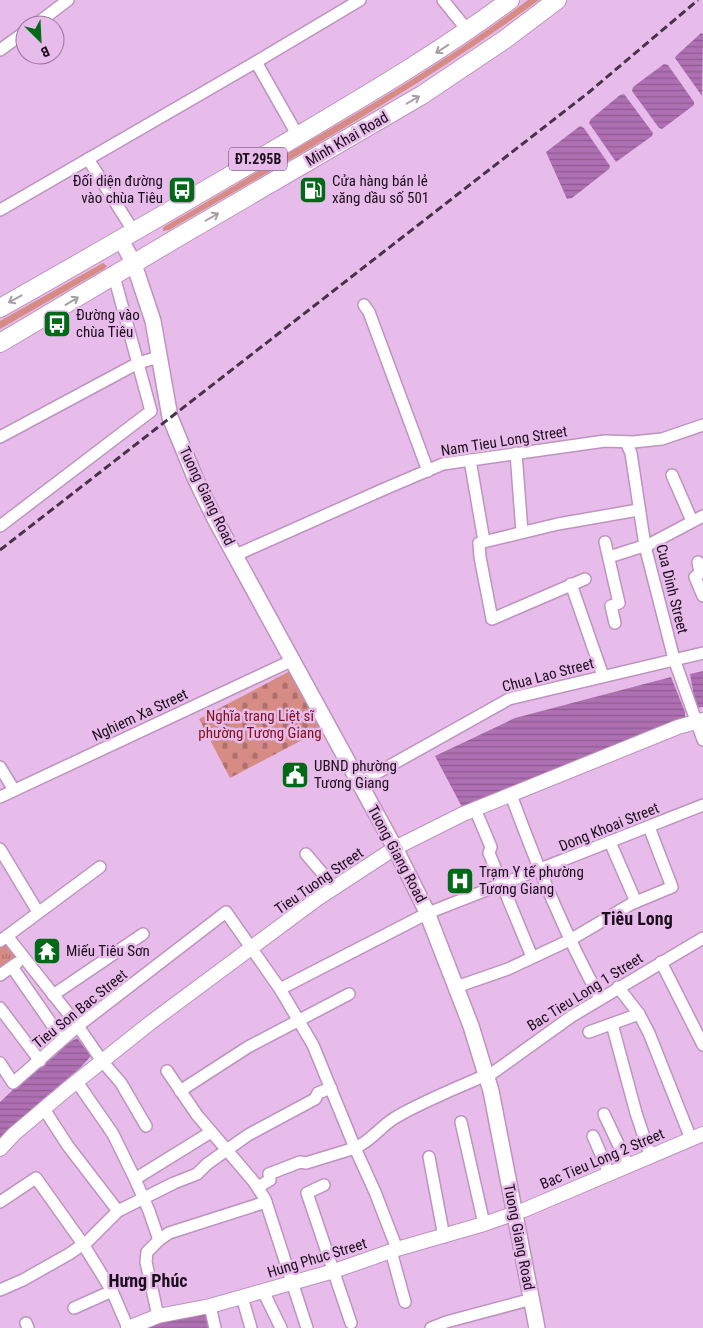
<svg xmlns="http://www.w3.org/2000/svg" width="703" height="1328" font-family="'Roboto Condensed',sans-serif">
<defs>
<pattern id="cemetery-stones" width="16" height="16" patternUnits="userSpaceOnUse" patternTransform="scale(1.25)"><rect width="16" height="16" fill="#d68b85"/><path d="M2 7V4a2 2 0 0 1 4 0v3zM10 15v-3a2 2 0 0 1 4 0v3z" fill="#ad706c"/></pattern>
<pattern id="park-tufts" width="24" height="20" patternUnits="userSpaceOnUse" patternTransform="scale(1.25)"><rect width="24" height="20" fill="#d68b85"/><path d="M3 7l-1-3M5 7V3M7 7l1-3M15 17l-1-3M17 17v-4M19 17l1-3" fill="none" stroke="#ad706c"/></pattern>
<pattern id="water-rules" width="6" height="5" patternUnits="userSpaceOnUse" patternTransform="scale(1.25)"><rect width="6" height="5" fill="#ae70b2"/><path d="M0 2.5h6" fill="none" stroke="#8d5a90"/></pattern>
</defs>
<rect width="100%" height="100%" fill="#e8bcea"/>
<g fill="#d68b85">
<path d="M528 0H539C421 87 294 157 169 230L163 231V228L165 226C208 202 250 176 292 151 373 104 453 57 528 0Z"/>
<path d="M103 263 107 266 104 269 0 329V321Z"/>
</g>
<path fill="url(#cemetery-stones)" d="M290 671 321 730 230 778 199 719Z"/>
<path fill="url(#park-tufts)" d="M6 941 20 959 0 973V946Z"/>
<g fill="url(#water-rules)">
<path d="M701 33 703 34 702 96 675 58 676 56Z"/>
<path d="M664 64 668 65 694 102V105L662 129 659 128 632 91 633 87Z"/>
<path d="M624 94 653 133 652 136 616 162 589 123 591 119 620 95Z"/>
<path d="M580 126 584 128 610 166 609 169 572 198 567 199 546 152Z"/>
<path d="M703 671V707L696 708 690 674Z"/>
<path d="M671 677 685 712V718L463 809 435 756 515 718Z"/>
<path d="M77 1038 91 1056 80 1068 43 1099 0 1138V1102L16 1087 56 1055 65 1045Z"/>
<path d="M206 1309 214 1328H137Z"/>
</g>
<g fill="none" stroke-linecap="round" stroke-linejoin="round">
<g stroke="#be93c0" stroke-width="14">
<g id="minor">
<path d="M443 0 468 31"/>
<path d="M35 25 68 0"/>
<path d="M0 50 25 32"/>
<path d="M256 62 298 136"/>
<path d="M88 159 134 232"/>
<path d="M0 210 256 62 360 0"/>
<path d="M364 305 369 312 428 471"/>
<path d="M0 437 138 363 159 357"/>
<path d="M626 442 631 453 645 546 674 659 703 740"/>
<path d="M516 453 522 532"/>
<path d="M470 460 484 541"/>
<path d="M672 475 692 521"/>
<path d="M0 526 151 411 114 276"/>
<path d="M605 542 619 603 611 606 615 623"/>
<path d="M236 555 382 490 443 464 605 441 633 442 662 439 703 425"/>
<path d="M609 557 650 544 703 516"/>
<path d="M698 562 700 573 695 577 703 596"/>
<path d="M585 579 492 619 480 557 479 543 558 524 638 510"/>
<path d="M571 584 603 676"/>
<path d="M0 767 14 790"/>
<path d="M359 783 509 699 703 653"/>
<path d="M511 795C537 865 564 933 600 998"/>
<path d="M0 797 293 660"/>
<path d="M475 809 491 847 489 853 532 957"/>
<path d="M610 842 636 902"/>
<path d="M0 849 38 912"/>
<path d="M306 854 335 888"/>
<path d="M7 936 100 867"/>
<path d="M0 941 7 936 78 1026 102 1061 121 1083 146 1126"/>
<path d="M661 962 703 1045"/>
<path d="M12 967 62 1039"/>
<path d="M0 975 17 963"/>
<path d="M456 987 508 969 570 940 631 904 672 887 649 827"/>
<path d="M618 987 639 1014 649 1033 691 1139"/>
<path d="M280 989 428 913 703 805"/>
<path d="M53 995 143 934"/>
<path d="M0 1008 40 1061"/>
<path d="M612 1024 636 1113 650 1155"/>
<path d="M589 1032 639 1014"/>
<path d="M0 1063 13 1083 78 1026 226 912 280 989 313 1045 355 1148C373 1140 381 1125 398 1116 426 1100 457 1088 486 1075"/>
<path d="M167 1071 197 1115 254 1182 265 1199 307 1328"/>
<path d="M487 1077 572 1016 703 938"/>
<path d="M77 1082 113 1134 135 1179 211 1132"/>
<path d="M180 1091 248 1047 349 994"/>
<path d="M44 1109 68 1146 118 1211"/>
<path d="M604 1114 628 1165"/>
<path d="M461 1122 484 1224"/>
<path d="M593 1136 609 1173"/>
<path d="M429 1157 444 1237"/>
<path d="M135 1179 149 1211 159 1240"/>
<path d="M324 1185 307 1193 351 1323"/>
<path d="M258 1187 270 1180 269 1174 300 1162 306 1163 355 1148 375 1192 397 1249"/>
<path d="M0 1202 36 1178 83 1244 112 1291 128 1328"/>
<path d="M391 1251 405 1302"/>
<path d="M0 1290 23 1280 69 1254 88 1241 118 1211 174 1183 197 1174 207 1164 248 1135 315 1099 318 1093 331 1088"/>
<path d="M263 1291 281 1328"/>
<path d="M242 1297 251 1328"/>
<path d="M210 1306 215 1328"/>
<path d="M74 1308 112 1291"/>
<path d="M158 1316 146 1262 147 1252 159 1240 169 1233 266 1202"/>
<path d="M26 1323 28 1328"/>
<path d="M431 1328 446 1322 532 1299"/>
</g>
</g>
<g stroke="#be93c0" stroke-width="16">
<g id="tertiary">
<path d="M0 1149 14 1134 66 1090 150 1023 317 899 395 848 463 814 678 727 703 720"/>
<path d="M128 1328 158 1316 210 1306 334 1271 397 1249 484 1224 524 1210 703 1134"/>
</g>
</g>
<g stroke="#be93c0" stroke-width="18">
<path id="secondary" d="M121 240 134 264 153 321 170 417 196 480 215 519 395 848 426 910 471 1026 491 1091 537 1328"/>
</g>
<g stroke="#be93c0" stroke-width="20">
<g id="primary">
<path d="M0 308C94 255 187 201 279 147 358 100 436 55 510 0"/>
<path d="M0 343 175 239 422 95 504 40 557 0"/>
</g>
</g>
<use href="#minor" stroke="#fff" stroke-width="11"/>
<use href="#tertiary" stroke="#fff" stroke-width="14"/>
<use href="#secondary" stroke="#fff" stroke-width="15"/>
<use href="#primary" stroke="#fff" stroke-width="18"/>
<path stroke="#473248" stroke-width="3" stroke-dasharray="8 4" stroke-linecap="butt" d="M0 550 588 93 698 0"/>
</g>
<defs><path id="oneway-shaft" d="M-6 0H5M1.5-3L5.5 0L1.5 3" fill="none" stroke-width="1.6" stroke-linecap="round" stroke-linejoin="round" transform="scale(1.25)"/></defs>
<g stroke="#a49ea5">
<use href="#oneway-shaft" transform="translate(442 49) rotate(146)"/>
<use href="#oneway-shaft" transform="translate(413 100) rotate(-30)"/>
<use href="#oneway-shaft" transform="translate(212 217) rotate(-30)"/>
<use href="#oneway-shaft" transform="translate(15 299) rotate(151)"/>
<use href="#oneway-shaft" transform="translate(72 301) rotate(-31)"/>
</g>
<defs>
<g id="bus-square" transform="scale(1.4375)"><rect x="-9" y="-9" width="18" height="18" rx="4" fill="#016a17" stroke="#e8bcea"/><path d="M-5-6H5V4H4V6H2V4H-2V6H-4V4H-5ZM-3.5-4V0h7V-4ZM-3.5 1.2v1.5H-2V1.2ZM2 1.2v1.5H3.5V1.2Z" fill="#fff"/></g>
<g id="fuel-square" transform="scale(1.4375)"><rect x="-9" y="-9" width="18" height="18" rx="4" fill="#016a17" stroke="#e8bcea"/><path d="M-5.5-6h7V0h2V4h1.3V-2.5L3-4.5l.8-.8L6-3V5H2.5V1h-1V6h-7ZM-4.2-4.7v3.2H.2V-4.7Z" fill="#fff"/></g>
<g id="civic-square" transform="scale(1.4375)"><rect x="-9" y="-9" width="18" height="18" rx="4" fill="#016a17" stroke="#e8bcea"/><path d="M-.6-6.5H3V-4.5H.6V-3L4-1V1h2V6H-6V1h2V-1L-.6-3ZM-1.2 2.5V6h2.4V2.5Z" fill="#fff"/></g>
<g id="hospital-square" transform="scale(1.4375)"><rect x="-9" y="-9" width="18" height="18" rx="4" fill="#016a17" stroke="#e8bcea"/><path d="M-5-5h3v3.5h4V-5h3V5h-3V1.5h-4V5h-3Z" fill="#fff"/></g>
<g id="temple-square" transform="scale(1.4375)"><rect x="-9" y="-9" width="18" height="18" rx="4" fill="#016a17" stroke="#e8bcea"/><path d="M0-6L5-2H3V0L6.5 2.5H4V6H1.5V3h-3V6H-4V2.5H-6.5L-3 0V-2H-5Z" fill="#fff"/></g>
</defs>
<g fill-rule="evenodd">
<use href="#bus-square" x="182" y="190"/>
<use href="#fuel-square" x="313" y="190"/>
<use href="#bus-square" x="57" y="324"/>
<use href="#civic-square" x="295" y="775"/>
<use href="#hospital-square" x="460" y="881"/>
<use href="#temple-square" x="47" y="951"/>
</g>
<g text-anchor="middle" stroke-width="5" stroke-linejoin="round" paint-order="stroke">
<rect fill="#e8bcea" stroke="#59425a" stroke-width="1" x="229" y="147.5" width="58" height="23" rx="4"/>
<g font-size="14" font-weight="bold" fill="#1c0d1d">
<text x="258" y="164">ĐT.295B</text>
</g>
<g font-size="15" fill="#1c0d1d" stroke="#e8bcea">
<text transform="translate(347 139) rotate(-30)" y="5">Minh Khai Road</text>
<text transform="translate(504 441) rotate(-9)" y="5">Nam Tieu Long Street</text>
<text transform="translate(207 496) rotate(64)" y="5">Tuong Giang Road</text>
<text transform="translate(672 589) rotate(76)" y="5">Cua Dinh Street</text>
<text transform="translate(548 675) rotate(-15)" y="5">Chua Lao Street</text>
<text transform="translate(140 715) rotate(-25)" y="5">Nghiem Xa Street</text>
<text transform="translate(609 827) rotate(-22)" y="5">Dong Khoai Street</text>
<text transform="translate(397 854) rotate(62)" y="5">Tuong Giang Road</text>
<text transform="translate(319 881) rotate(-35)" y="5">Tieu Tuong Street</text>
<text transform="translate(585 992) rotate(-32)" y="5">Bac Tieu Long 1 Street</text>
<text transform="translate(80 1009) rotate(-39)" y="5">Tieu Son Bac Street</text>
<text transform="translate(602 1159) rotate(-23)" y="5">Bac Tieu Long 2 Street</text>
<text transform="translate(519 1237) rotate(79)" y="5">Tuong Giang Road</text>
<text transform="translate(317 1258) rotate(-17)" y="5">Hung Phuc Street</text>
</g>
<g font-size="15" fill="#1c0d1d" stroke="#e8bcea" text-anchor="start">
<text x="163" y="186" text-anchor="end">Đối diện đường<tspan x="163" dy="17">vào chùa Tiêu</tspan></text>
<text x="332" y="186">Cửa hàng bán lẻ<tspan x="332" dy="17">xăng dầu số 501</tspan></text>
<text x="76" y="320">Đường vào<tspan x="76" dy="17">chùa Tiêu</tspan></text>
<text x="314" y="771">UBND phường<tspan x="314" dy="17">Tương Giang</tspan></text>
<text x="479" y="877">Trạm Y tế phường<tspan x="479" dy="17">Tương Giang</tspan></text>
<text x="66" y="956">Miếu Tiêu Sơn</text>
</g>
<g font-size="15" fill="#831019" stroke="#e8bcea">
<text x="260" y="721">Nghĩa trang Liệt sĩ<tspan x="260" dy="17">phường Tương Giang</tspan></text>
</g>
<g font-size="18" font-weight="bold" fill="#1c0d1d" stroke="#e8bcea">
<text x="637" y="925">Tiêu Long</text>
<text x="148" y="1287">Hưng Phúc</text>
</g>
</g>
<g transform="translate(40 40) rotate(156)"><circle r="24" fill="#e8bcea" stroke="#967698"/>
<path d="M0-4L9 19L0 12L-9 19Z" fill="#016a17"/>
<text y="-8" font-size="14" font-weight="bold" text-anchor="middle" fill="#1c0d1d">B</text>
</g>
</svg>
